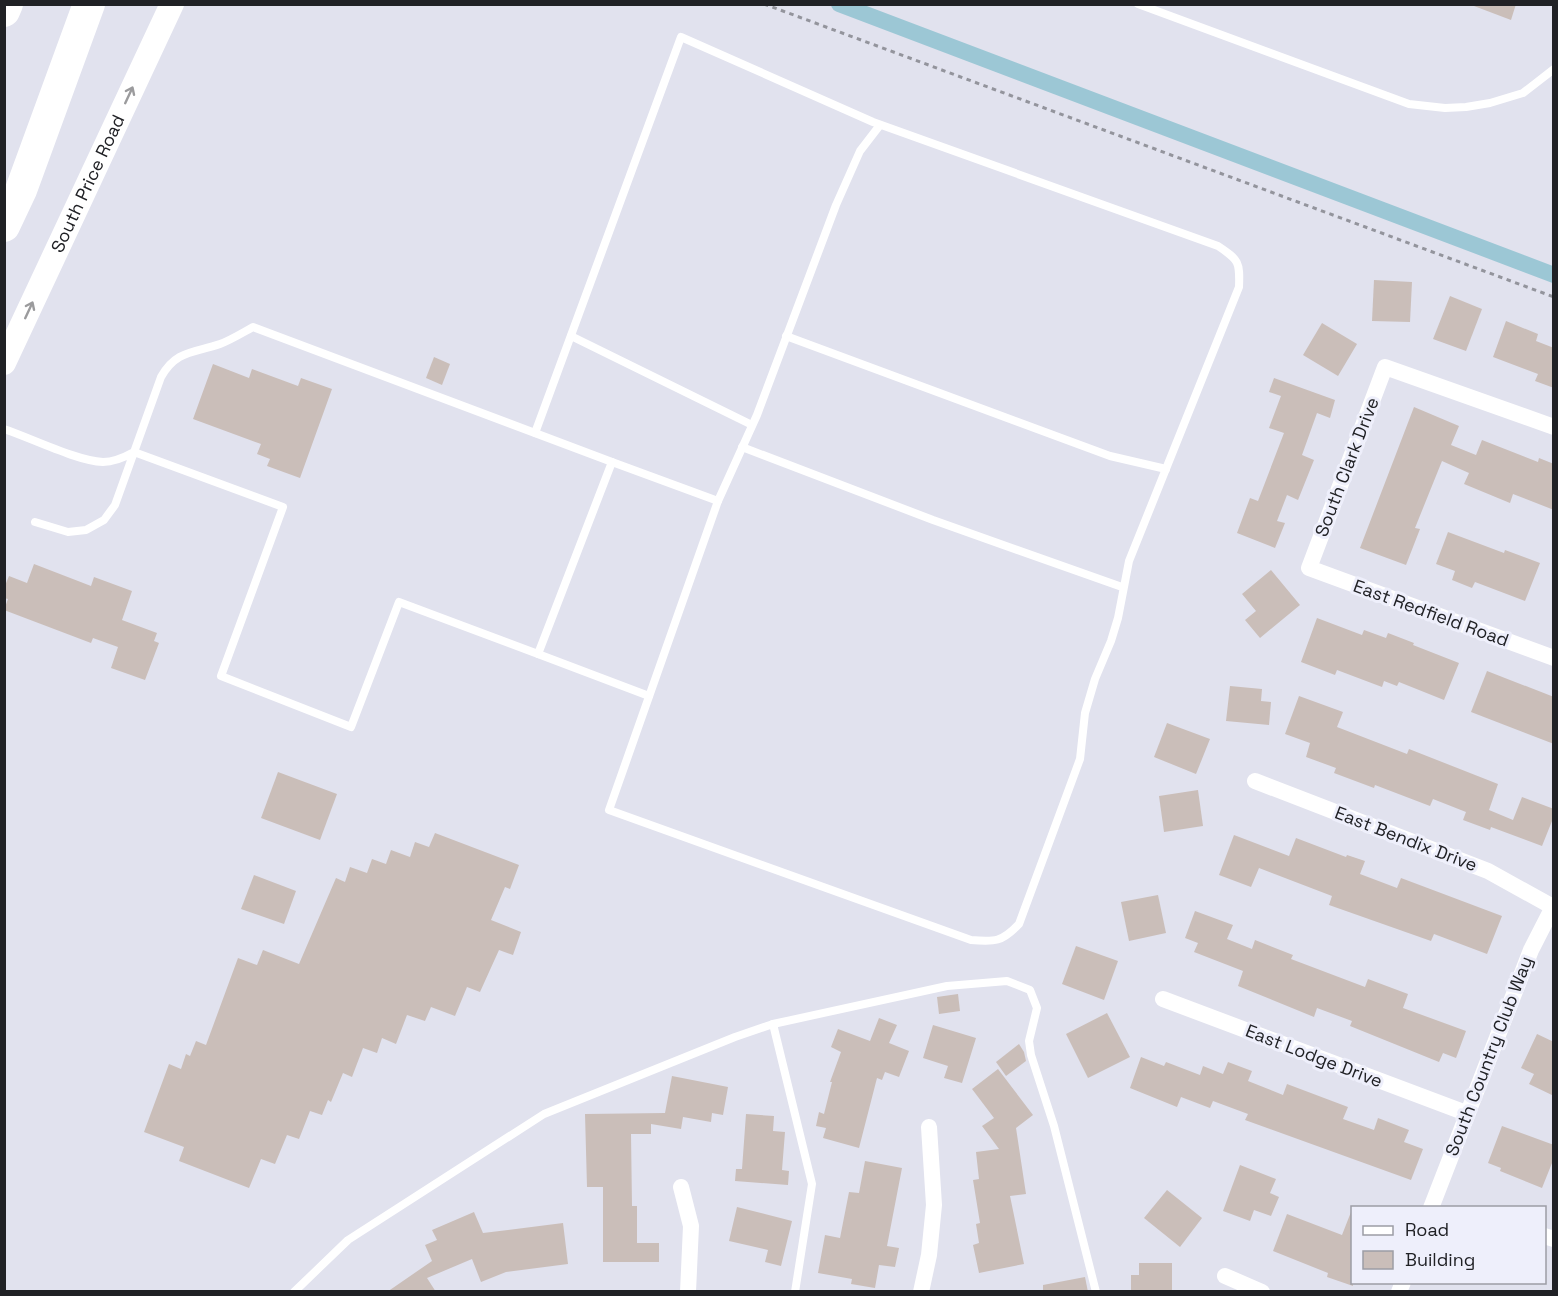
<svg xmlns="http://www.w3.org/2000/svg" width="1558" height="1296" font-family="'Space Grotesk',sans-serif">
<rect width="100%" height="100%" fill="#e1e2ee"/>
<g fill="none" stroke-linecap="round" stroke-linejoin="round">
<path stroke="#9cc7d5" stroke-width="16" d="M839 4 1554 275"/>
</g>
<g fill="#cabeb9">
<path d="M1474 4H1516L1511 20 1474 6Z"/>
<path d="M1374 280 1412 282 1410 322 1372 321Z"/>
<path d="M1450 296 1482 309 1466 351 1433 339Z"/>
<path d="M1506 321 1538 334 1536 341 1554 348V388L1535 381 1538 374 1493 357Z"/>
<path d="M1322 323 1357 344 1338 376 1303 355Z"/>
<path d="M434 357 450 364 442 385 426 378Z"/>
<path d="M213 364 249 378 252 369 298 386 301 378 332 389 300 478 267 466 270 459 257 454 261 444 193 419Z"/>
<path d="M1274 378 1335 400 1330 418 1317 413 1302 455 1314 460 1298 500 1287 495 1277 521 1285 523 1275 548 1237 533 1250 498 1258 501 1284 433 1269 428 1281 396 1269 392Z"/>
<path d="M1414 407 1459 426 1451 445 1476 455 1482 440 1538 462 1539 458 1554 464V510L1513 494 1510 503 1464 484 1469 473 1442 461 1415 528 1420 529 1406 565 1360 548Z"/>
<path d="M1448 532 1504 553 1505 550 1540 563 1525 601 1475 582 1472 588 1452 580 1455 571 1436 564Z"/>
<path d="M34 564 91 586 94 577 132 591 122 620 157 633 154 641 159 643 145 680 111 668 118 647 93 638 91 643 4 610 8 599 4 598V588L9 576 27 583Z"/>
<path d="M1271 570 1300 605 1260 638 1245 620 1256 611 1242 594Z"/>
<path d="M1317 618 1362 635 1364 630 1386 638 1388 633 1414 643 1413 645 1459 663 1444 700 1399 682 1397 686 1384 681 1382 687 1337 670 1335 675 1301 662Z"/>
<path d="M1487 671 1554 697V744L1471 712Z"/>
<path d="M1230 686 1262 689 1261 701 1271 702 1269 725 1226 721Z"/>
<path d="M1299 696 1343 712 1337 727 1407 754 1409 749 1498 784 1489 810 1513 820 1522 797 1554 809V816L1542 846 1491 827 1490 830 1463 820 1466 812 1433 799 1430 806 1375 785 1374 788 1334 773 1336 768 1306 757 1310 743 1285 734Z"/>
<path d="M1167 723 1210 739 1196 774 1154 757Z"/>
<path d="M278 772 337 794 320 840 261 818Z"/>
<path d="M1198 790 1203 826 1164 832 1159 796Z"/>
<path d="M435 833 519 865 510 889 505 887 491 920 521 932 513 955 499 950 480 992 467 987 455 1016 431 1007 425 1021 407 1015 396 1044 382 1038 377 1053 363 1048 352 1077 343 1073 331 1102 328 1100 322 1115 310 1111 299 1139 287 1135 275 1164 261 1159 249 1188 179 1161 184 1147 144 1132 169 1064 181 1069 186 1054 190 1056 196 1041 206 1045 238 958 257 965 263 950 299 964 336 878 345 882 350 867 367 873 372 859 386 864 391 850 410 857 415 842 429 847Z"/>
<path d="M1234 835 1289 856 1296 838 1346 857 1347 855 1365 861 1360 874 1397 888 1401 878 1502 916 1487 954 1434 934 1431 941 1329 905 1332 896 1259 868 1251 887 1219 875Z"/>
<path d="M254 875 296 891 284 924 241 909Z"/>
<path d="M1158 895 1166 933 1129 941 1121 902Z"/>
<path d="M1195 911 1233 925 1227 939 1252 949 1255 940 1293 955 1291 959 1365 987 1368 979 1408 994 1403 1008 1466 1031 1456 1058 1443 1053 1439 1062 1350 1026 1352 1021 1317 1008 1314 1017 1238 986 1243 971 1194 952 1198 943 1185 938Z"/>
<path d="M1076 946 1118 961 1104 1000 1062 984Z"/>
<path d="M958 994 960 1011 939 1014 937 997Z"/>
<path d="M1107 1013 1130 1057 1088 1078 1066 1034Z"/>
<path d="M879 1018 897 1025 889 1043 909 1051 899 1077 885 1072 882 1080 877 1078 859 1148 823 1138 826 1128 816 1126 819 1112 824 1114 832 1082H830L841 1052 831 1047 838 1029 870 1041Z"/>
<path d="M933 1025 976 1038 962 1083 944 1078 948 1066 923 1058Z"/>
<path d="M1537 1034 1554 1042V1096L1529 1084 1534 1074 1521 1068Z"/>
<path d="M1019 1044 1024 1052 1026 1061 1006 1076 996 1062Z"/>
<path d="M1141 1057 1164 1066 1166 1062 1200 1075 1203 1066 1223 1074 1228 1062 1252 1071 1248 1081 1283 1095 1287 1084 1348 1107 1343 1119 1374 1130 1378 1118 1409 1130 1404 1142 1423 1149 1411 1180 1245 1120 1248 1114 1213 1101 1210 1108 1181 1097 1177 1107 1130 1088Z"/>
<path d="M998 1069 1033 1115 1016 1128 1026 1194 1010 1196 1024 1264 979 1273 973 1245 979 1243 976 1224 980 1223 973 1180 979 1179 976 1152 999 1149 982 1126 994 1118 972 1089Z"/>
<path d="M672 1076 728 1087 723 1115 712 1113 711 1122 683 1117 681 1129 651 1124V1134H631L632 1206H637V1243H659V1262H603V1187H587L585 1114 665 1113Z"/>
<path d="M746 1114 774 1116 773 1131 785 1132 782 1170 789 1171 788 1185 735 1181 736 1169H742Z"/>
<path d="M1502 1126 1554 1145V1158L1542 1188 1500 1171 1501 1168 1488 1163Z"/>
<path d="M865 1161 902 1168 887 1246 899 1248 895 1267 879 1265 875 1288 851 1284 852 1279 818 1273 825 1235 840 1238 849 1192 859 1193Z"/>
<path d="M1240 1165 1276 1179 1270 1193 1279 1197 1271 1216 1254 1210 1250 1221 1223 1211Z"/>
<path d="M1167 1190 1202 1218 1180 1247 1144 1218Z"/>
<path d="M737 1207 792 1221 781 1266 765 1262 768 1250 729 1241Z"/>
<path d="M474 1212 483 1233 563 1223 568 1264 506 1272 481 1282 472 1259 427 1278 436 1292H387L432 1261 425 1245 437 1240 432 1230Z"/>
<path d="M1351 1212 1353 1286 1327 1277 1328 1273 1273 1251 1287 1214 1342 1235Z"/>
<path d="M1139 1263H1172V1292H1131V1275H1139Z"/>
<path d="M1085 1277 1088 1292H1043V1285Z"/>
</g>
<g fill="none" stroke-linecap="round" stroke-linejoin="round">
<path stroke="#93949c" stroke-width="3" stroke-dasharray="4.5 4.5" stroke-linecap="butt" d="M764 4 1554 297"/>
<g stroke="#fff" stroke-width="8">
<path d="M1138 4 1409 104 1445 108 1466 107 1490 103 1523 93 1554 69"/>
<path d="M571 336 752 425"/>
<path d="M786 336 1110 456 1166 469"/>
<path d="M4 429C31 438 77 461 103 462 115 462 125 457 134 452L283 507 221 676 351 727 399 602 538 654 612 462 253 327C242 333 231 340 220 344 194 353 176 350 161 377L115 505 104 520 86 530 68 532 35 522"/>
<path d="M535 433 681 37 873 122 1218 246C1239 260 1240 262 1239 287L1129 561 1118 618 1111 641 1095 679 1085 713 1080 759 1019 924C1002 942 995 942 971 940L609 810 718 501 612 462"/>
<path d="M742 447 933 520 1122 587"/>
<path d="M718 501 757 415 836 205 860 151 880 125"/>
<path d="M538 654 649 696"/>
<path d="M773 1024 947 986 1007 981 1030 990 1037 1008 1029 1041 1031 1055 1054 1126 1096 1292"/>
<path d="M294 1292 348 1240 544 1114 735 1037 773 1024 812 1184 795 1292"/>
</g>
<g stroke="#fff" stroke-width="16">
<path d="M1554 427 1385 367 1309 568 1554 658"/>
<path d="M1255 781 1488 871 1553 907 1531 950 1431 1208"/>
<path d="M1163 999 1466 1113"/>
<path d="M681 1187 691 1226 688 1292"/>
<path d="M1544 1236 1554 1239"/>
<path d="M1225 1276 1262 1292"/>
<path d="M921 1292 929 1255 934 1205 929 1127"/>
<path d="M1399 1292 1403 1282"/>
</g>
<path stroke="#fff" stroke-width="24" id="s1" d="M4 363 172 4"/>
<g stroke="#fff" stroke-width="32">
<path d="M4 11 7 4"/>
<path d="M4 226 21 190 89 4"/>
</g>
</g>
<defs><path id="oneway-shaft" d="M-6 0H5M1.5-3L5.5 0L1.5 3" fill="none" stroke-width="1.6" stroke-linecap="round" stroke-linejoin="round" transform="scale(1.5)"/></defs>
<g stroke="#9b9b9d">
<use href="#oneway-shaft" transform="translate(129 95) rotate(-65)"/>
<use href="#oneway-shaft" transform="translate(29 310) rotate(-65)"/>
</g>
<g text-anchor="middle" stroke-width="6" stroke-linejoin="round" paint-order="stroke">
<g font-size="18" fill="#202125" stroke="#eeeffb">
<text dy="6" stroke="none"><textPath href="#s1" startOffset="198">South Price Road</textPath></text>
<text transform="translate(1347 467) rotate(-69)" y="6">South Clark Drive</text>
<text transform="translate(1431 613) rotate(20)" y="6">East Redfield Road</text>
<text transform="translate(1406 839) rotate(21)" y="6">East Bendix Drive</text>
<text transform="translate(1314 1056) rotate(21)" y="6">East Lodge Drive</text>
<text transform="translate(1489 1056) rotate(-69)" y="6">South Country Club Way</text>
</g>
</g>
<rect width="1558" height="1296" fill="none" stroke="#202125" stroke-width="12"/>
<rect x="1351" y="1206" width="195" height="78" fill="#eeeffb" stroke="#9c9da5" stroke-width="1.5"/>
<rect x="1363" y="1226" width="30" height="9" fill="#ffffff" stroke="#9c9da5" stroke-width="1.5"/>
<text x="1405" y="1236" font-size="18" fill="#202125">Road</text>
<rect x="1363" y="1251" width="30" height="18" fill="#cabeb9" stroke="#9c9da5" stroke-width="1.5"/>
<text x="1405" y="1266" font-size="18" fill="#202125">Building</text>
</svg>
